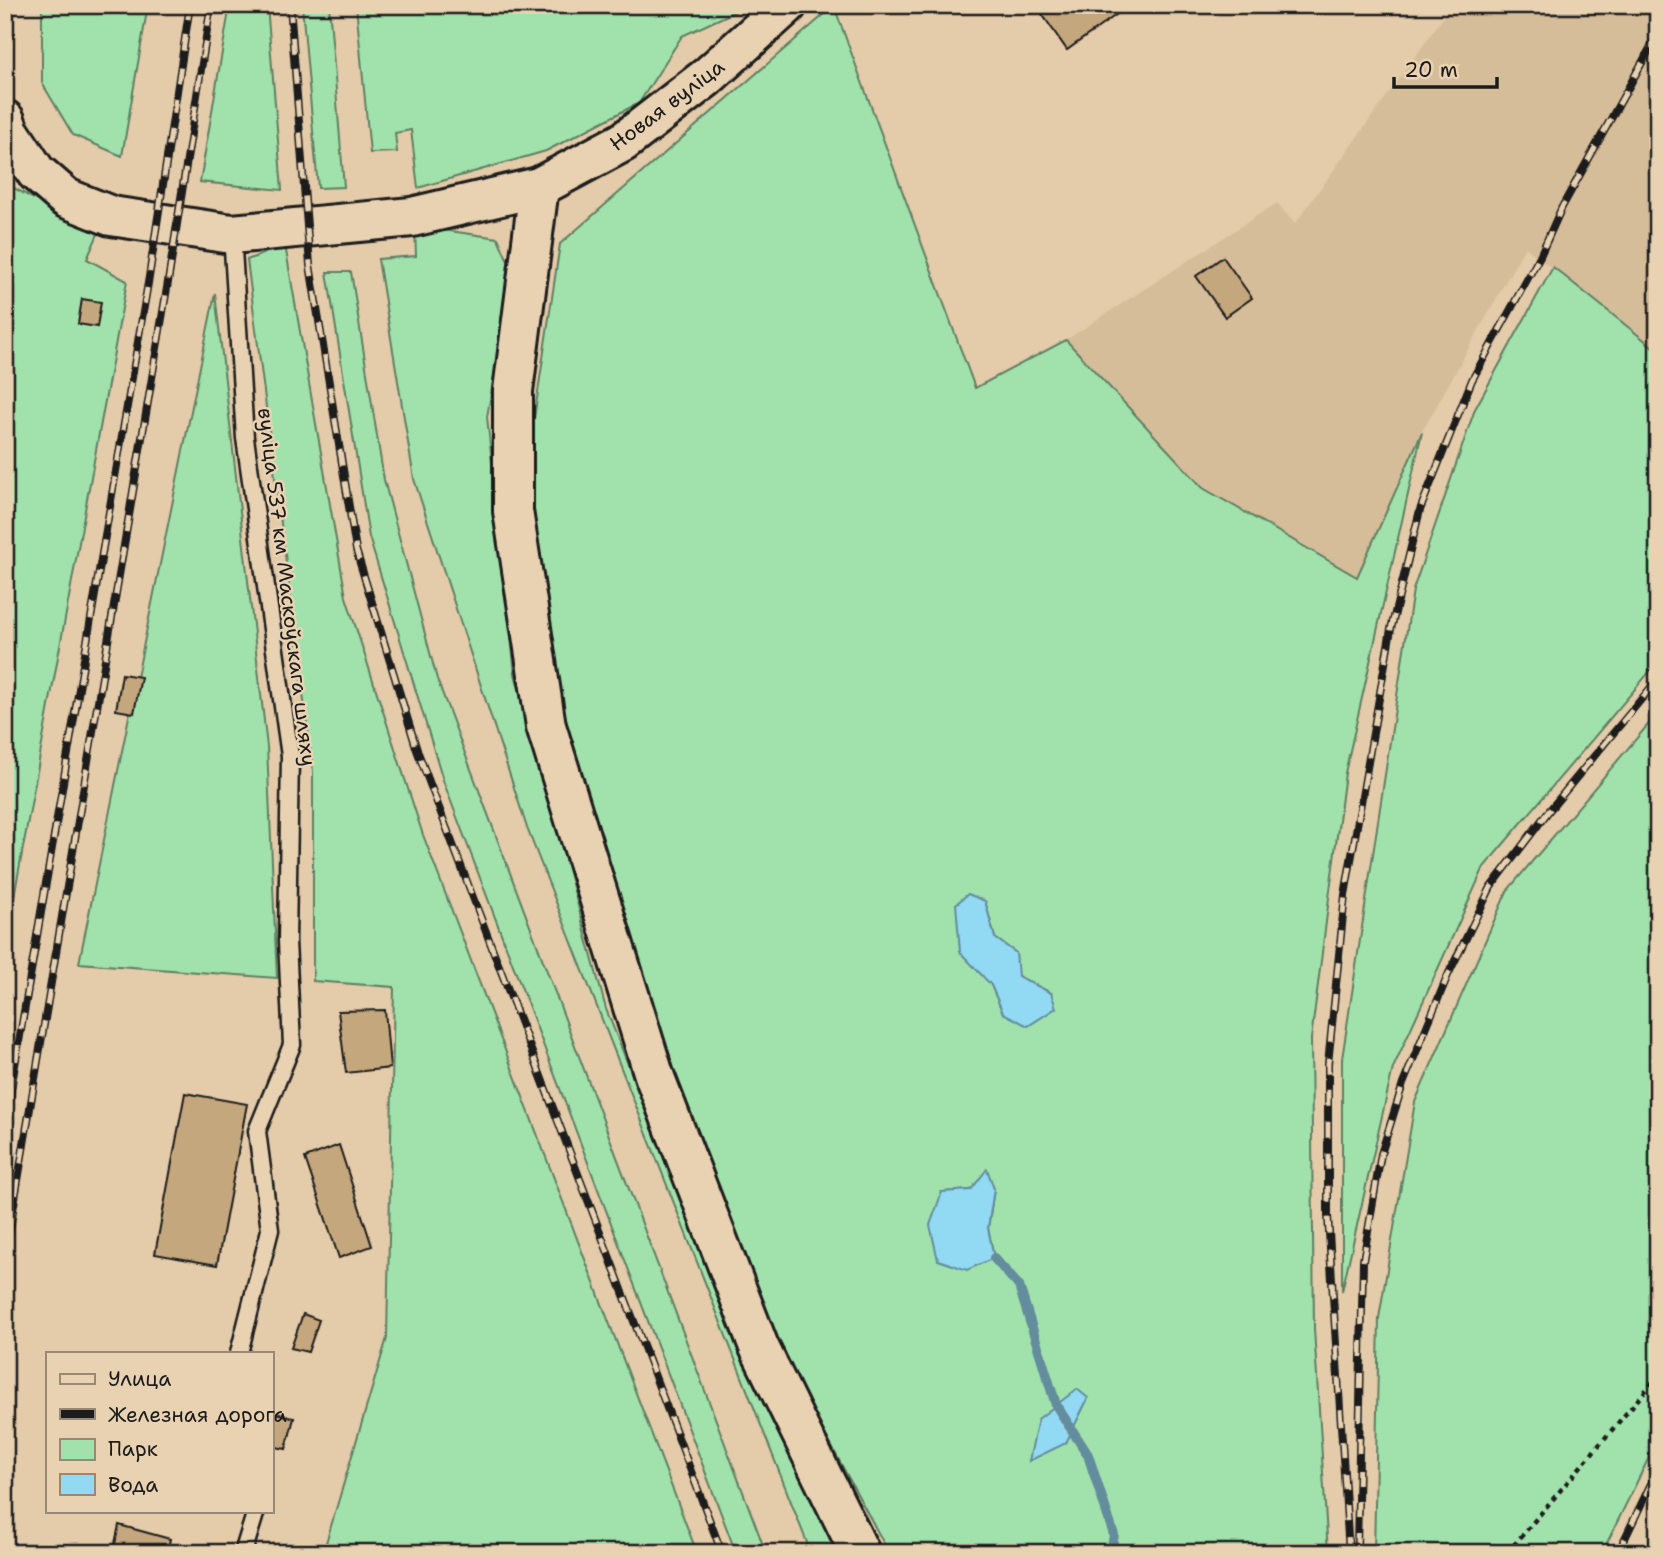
<svg xmlns="http://www.w3.org/2000/svg" width="1663" height="1558" font-family="'Shantell Sans',sans-serif">
<rect width="100%" height="100%" fill="#e4cba9"/>
<filter id="ink" filterUnits="userSpaceOnUse"><feTurbulence type="fractalNoise" baseFrequency=".0143" numOctaves="2"/><feDisplacementMap in="SourceGraphic" scale="14" xChannelSelector="R" yChannelSelector="G"/><feConvolveMatrix kernelMatrix="1 2 1 2 8 2 1 2 1" color-interpolation-filters="sRGB"/></filter>
<g filter="url(#ink)">
<path fill="#d6bd99" d="M1452 5H1658V351L1525 247 1422 432 1357 578 1203 488 1066 340 1277 203 1295 224Z"/>
<g fill="#a1e2ac" stroke="#5e7f64" stroke-width="2" fill-rule="evenodd">
<path d="M42 5H148L122 156 73 135 42 83Z"/>
<path d="M230 5H267L282 190 200 182Z"/>
<path d="M302 5H329L344 187 318 188Z"/>
<path d="M356 5H749L682 36 639 103 546 151 418 188 411 130 395 133 397 152 370 153Z"/>
<path d="M834 6 975 388 1066 340 1203 488 1357 577 1422 432 1345 773 1311 1039 1314 1329 1328 1553H889L762 1317 678 1094 555 697 528 459 560 244ZM985 901 995 938 1016 953 1017 976 1051 993 1003 1013 991 985ZM987 1170 994 1189 988 1228 994 1258 942 1192 971 1190ZM1088 1398 1066 1442 1029 1460Z"/>
<path d="M5 188H14L98 234 87 259 127 281 5 946Z"/>
<path d="M415 226 498 238 512 270 487 417 515 674 606 1009 750 1373 842 1553H811L527 828 414 479 378 259 416 256Z"/>
<path d="M285 245 346 597 423 835 697 1553H323L387 1338 394 987 313 981V771L247 260Z"/>
<path d="M1553 267 1658 351V662L1484 867 1393 1068 1342 1291V1059L1413 590 1475 409Z"/>
<path d="M327 272H351L384 480 437 679 766 1553H736L444 783 369 537Z"/>
<path d="M215 293 267 747 277 978 79 963Z"/>
<path d="M1658 713V1439L1602 1553H1374L1379 1318 1415 1102 1507 891Z"/>
</g>
<g fill="#92d9f3" stroke="#638d9d" stroke-width="2">
<path d="M968 894 985 901 995 938 1016 953 1018 976 1051 993 1056 1008 1028 1026 1003 1013 991 985 960 952 956 904Z"/>
<path d="M987 1169 994 1189 988 1228 994 1258 967 1270 938 1260 930 1225 942 1192 971 1190Z"/>
<path d="M1077 1389 1088 1398 1066 1443 1029 1461 1038 1419Z"/>
</g>
<g fill="none" stroke-linecap="round" stroke-linejoin="round">
<path stroke="#638d9d" stroke-width="10" d="M994 1258 1019 1286 1056 1405 1088 1455 1114 1535 1111 1553"/>
</g>
<g fill="#c4a77d" stroke="#1c1c1c" stroke-width="2">
<path d="M1055 5H1116L1120 12 1067 50 1042 14Z"/>
<path d="M1223 257 1252 298 1225 317 1196 276Z"/>
<path d="M82 299 101 302 97 327 78 324Z"/>
<path d="M122 674 141 677 134 713 116 710Z"/>
<path d="M385 1010 390 1068 346 1073 338 1011Z"/>
<path d="M185 1093 247 1104 217 1265 155 1254Z"/>
<path d="M339 1145 372 1246 339 1258 305 1158Z"/>
<path d="M303 1314 319 1320 308 1352 291 1348Z"/>
<path d="M276 1413 294 1418 286 1449 271 1446Z"/>
<path d="M119 1525 170 1539 167 1553H113Z"/>
</g>
<g fill="none" stroke-linecap="round" stroke-linejoin="round">
<g stroke="#1c1c1c" stroke-width="21">
<g id="service">
<path d="M232 234 245 438 290 756 287 941 292 1045 257 1131 270 1230 239 1353"/>
<path d="M243 1553 256 1511"/>
</g>
</g>
<g stroke="#1c1c1c" stroke-width="44">
<g id="tertiary">
<path d="M5 120 9 131 36 172 66 198 111 216 232 234 412 217 539 187 623 142 707 77 787 5"/>
<path d="M539 187 513 391V511L546 726 654 1075 759 1347 860 1553"/>
</g>
</g>
<path stroke="#1c1c1c" stroke-width="4.5" stroke-dasharray="5 5" stroke-linecap="butt" d="M1507 1553 1658 1376"/>
<use href="#service" stroke="#e9d2b2" stroke-width="16"/>
<use href="#tertiary" stroke="#e9d2b2" stroke-width="38"/>
<g stroke="#1c1c1c" stroke-width="8">
<g id="rail">
<path d="M290 5 310 265 356 550 417 750 722 1553"/>
<path d="M5 1124 149 277 190 5"/>
<path d="M5 1258 168 282 211 5"/>
<path d="M1357 1549 1363 1261 1381 1154 1403 1084 1448 975 1491 887 1548 812 1658 679"/>
<path d="M1349 1553 1328 1216V1064L1345 895 1391 629 1420 510 1472 380 1540 256 1562 207 1658 34"/>
<path d="M1618 1553 1658 1469"/>
</g>
</g>
<use href="#rail" stroke="#e9d2b2" stroke-width="5" stroke-dasharray="16" stroke-linecap="butt"/>
</g>
</g>
<g text-anchor="middle" stroke-width="5" stroke-linejoin="round" paint-order="stroke">
<g font-size="21" fill="#1c1c1c" stroke="#e9d2b2">
<text transform="translate(667 105) rotate(-37)" y="7">Новая вуліца</text>
<text transform="translate(287 587) rotate(83)" y="7">вуліца 537 км Маскоўскага шляху</text>
</g>
</g>
<rect width="1663" height="1558" fill="none" stroke="#e9d2b2" stroke-width="28"/>
<rect x="14" y="14" width="1635" height="1530" fill="none" stroke="#1c1c1c" stroke-width="2.5" filter="url(#ink)"/>
<rect x="46" y="1352" width="228" height="161" fill="#e9d2b2" stroke="#978976" stroke-width="2"/>
<rect x="60" y="1374" width="35" height="10" fill="#e9d2b2" stroke="#978976" stroke-width="2"/>
<text x="108" y="1386" font-size="21" fill="#1c1c1c">Улица</text>
<rect x="60" y="1409" width="35" height="10" fill="#1c1c1c" stroke="#978976" stroke-width="2"/>
<text x="108" y="1422" font-size="21" fill="#1c1c1c">Железная дорога</text>
<rect x="60" y="1439" width="35" height="21" fill="#a1e2ac" stroke="#978976" stroke-width="2"/>
<text x="108" y="1456" font-size="21" fill="#1c1c1c">Парк</text>
<rect x="60" y="1474" width="35" height="21" fill="#92d9f3" stroke="#978976" stroke-width="2"/>
<text x="108" y="1492" font-size="21" fill="#1c1c1c">Вода</text>
<path d="M1394 77v10h103v-10" fill="none" stroke="#1c1c1c" stroke-width="3.5"/>
<text x="1404" y="77" font-size="21" fill="#1c1c1c" stroke="#e9d2b2" stroke-width="5" paint-order="stroke">20 m</text>
</svg>
